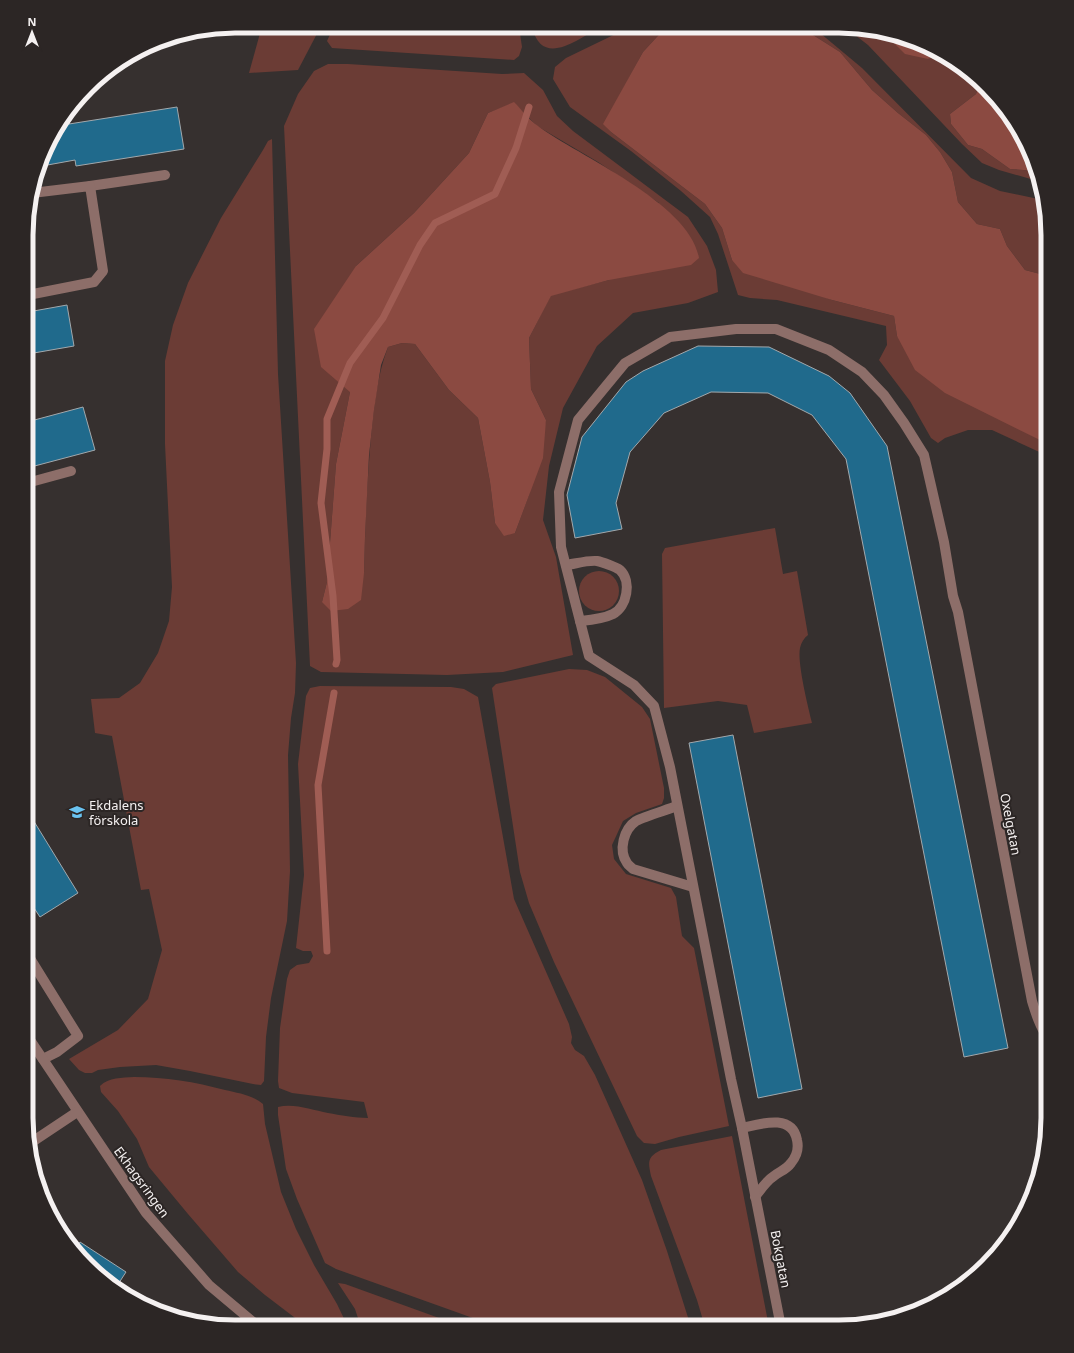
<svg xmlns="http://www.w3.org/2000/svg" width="1074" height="1353" font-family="'Noto Sans',sans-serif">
<rect width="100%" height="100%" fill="#36302f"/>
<g fill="#6b3c35" fill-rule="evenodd">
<path d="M262 26H321L298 70 249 73Z"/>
<path d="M334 26 519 27 522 47 519 56 514 60 332 48 327 41Z"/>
<path d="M532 27H600C577 40 542 68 532 27Z"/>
<path d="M630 27H666L643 52 604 124 611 132 705 204 722 228 732 260 832 300 894 316 897 336 1020 429 1048 444V456L992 430H968L945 438 938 443 931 438 910 401 879 360 887 345 886 326 777 300 750 298 738 295 718 234 710 217 681 191 631 151 570 107 553 79 555 67 566 58Z"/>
<path d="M802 28H814L862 68 971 178 1000 191 1043 200 1048 234V276L1025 270 1007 246 1000 229 977 224 958 202 952 172 940 152 926 135 898 113 872 90 840 52Z"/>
<path d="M846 28H867L890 34 889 38 928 59 943 54 955 61 980 83 976 94 950 114 951 124 968 145 982 149 1010 169 1037 171 1041 182 999 170 982 163 962 144 868 45Z"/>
<path d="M328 64H348L502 74 524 73 543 90 557 116 573 131 688 217 707 246 716 270 718 292 688 303 633 313 597 346 563 408 549 466 543 520 556 557 573 655 503 672 447 675 321 672 310 666 284 126 298 94 314 71ZM514 103 537 126 598 162 659 203 609 280 551 295 529 338 531 389 546 420 529 495 515 533 495 523 490 482 478 418 449 390 415 344 402 343 388 347C377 376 374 407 371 437 367 482 365 527 364 573L322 602 327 582 336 464 350 392 356 266 414 213 469 153 488 113Z"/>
<path d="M272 139 278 374 296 663 295 693 291 718 288 755 290 871 287 921 271 998 266 1037 264 1081 261 1085 253 1084 190 1071 156 1065 120 1067 98 1070 92 1073H85L79 1070 69 1059 118 1030 148 999 162 950 149 889 141 890 112 736 95 733 91 699 119 698 140 683 158 653 169 621 172 587 165 444V361L173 325 188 283 221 218 263 150 268 141Z"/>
<path d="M775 528 783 574 797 571 808 635C804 638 801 643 800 648 797 663 808 706 812 723L754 733 747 705 718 701 664 708 662 554 665 548Z"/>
<circle cx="599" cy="591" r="20"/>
<path d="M569 669 587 670 605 677 642 707 650 719 664 788V798L662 804 636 813 623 821 612 845 614 859 626 874 671 888 676 897 682 936 694 948 729 1126 679 1137 655 1144 644 1143 637 1136 554 962 529 903 520 872 492 688 496 684Z"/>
<path d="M320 686 451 687 464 689 478 697 514 899 569 1024 572 1037 571 1043 575 1050 584 1056 595 1075 642 1180 667 1251 691 1327H498L336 1269 325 1263 297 1199 286 1169 278 1115V1107C294 1103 312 1110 328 1113 340 1115 355 1118 368 1118L364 1102 292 1093 279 1088 278 1081 280 1028 287 979 290 970 297 965 309 963 313 956 311 951H303L296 948 304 875 298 764 306 696 310 688Z"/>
<path d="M134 1077C165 1077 195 1082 225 1090 238 1093 252 1095 263 1104L265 1124 281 1192 296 1229 314 1265 337 1304 348 1327H307L265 1295 238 1272 188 1214 149 1167 137 1139 118 1111 101 1092 100 1086C109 1077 122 1078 134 1077Z"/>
<path d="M732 1136 769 1327H705L697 1300 651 1176C648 1162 647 1157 661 1150Z"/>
<path d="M338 1283 345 1284 464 1327H361L355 1309Z"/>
</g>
<g fill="#8b4a41">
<path d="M666 27 802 28 840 52 872 90 898 113 926 135 940 152 952 172 958 202 977 224 1000 229 1007 246 1025 270 1048 276V444L945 393 915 370 897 336 894 316 832 300 743 273 732 260 722 228 705 204 611 132 603 124 643 52Z"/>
<path d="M890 34 919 42 943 54 928 59 905 54 889 38Z"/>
<path d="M980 83 996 97 1020 130 1037 171 1010 169 982 149 968 145 951 124 950 114 976 94Z"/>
<path d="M514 102C522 110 529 120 538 126 580 157 690 203 699 258L691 265 609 280 551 296 529 338 531 389 546 420 543 458 515 533 504 536 495 523 490 482 478 418 449 390 415 344 402 343 388 347 381 365 374 410 369 455 365 537 364 573 361 600 348 609 331 611 322 602 327 582 336 464 350 392 321 367 314 329 356 266 414 213 469 153 488 113Z"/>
</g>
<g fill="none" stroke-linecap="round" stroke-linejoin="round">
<g stroke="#a05d54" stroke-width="7">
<path d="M336 664 337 660 333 596 321 503 327 449V419L350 363 383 318 420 245 435 223 495 194 516 148 529 107"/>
<path d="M327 951 318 785 334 693"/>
</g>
</g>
<g fill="#206a8c" stroke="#a2a8ac">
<path d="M177 107 184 149 76 166 75 160 42 166 54 131 64 118 68 117 69 124Z"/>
<path d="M67 305 74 346 28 354V312Z"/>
<path d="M698 346 769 347 829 376 850 393 887 446 1008 1048 964 1057 846 459 812 415 768 393 711 392 664 413 630 452 616 503 622 529 575 538 567 495 582 437 626 382 643 371Z"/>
<path d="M83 407 95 450 27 468V422Z"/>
<path d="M733 735 802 1089 758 1098 689 743Z"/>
<path d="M27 810 78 893 40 917 26 896Z"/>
<path d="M80 1242 126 1272 115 1289 87 1266 75 1250Z"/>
<path d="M154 1302 169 1316 149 1307Z"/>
</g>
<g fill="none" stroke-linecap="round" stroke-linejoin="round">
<g stroke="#8d6e69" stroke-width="10">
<path d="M90 186 165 175"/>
<path d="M28 295 94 282 103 271 90 186 32 193"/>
<path d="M27 483 71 471"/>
<path d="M566 565C575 564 587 560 597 561 602 562 616 567 620 570 632 581 627 607 613 614 603 619 591 620 580 621"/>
<path d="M677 806C667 810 645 816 636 821 624 829 618 850 627 863 628 865 631 867 633 869L693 887"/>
<path d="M26 952 78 1036 57 1052 43 1059"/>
<path d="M26 1034 146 1213 209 1285 259 1327"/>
<path d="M742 1128C760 1124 792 1113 797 1140 799 1149 797 1156 791 1163 786 1170 780 1171 774 1176 766 1181 761 1189 755 1197"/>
<path d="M29 1144 77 1112"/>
<path d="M781 1327 742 1128 731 1079 670 767 654 706 634 685 589 656 561 547 559 492 578 420 625 363 670 337 736 329H776L829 350 862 372 884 395 904 423 924 455 944 542 953 596 958 612 1032 1001C1036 1014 1040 1027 1048 1038"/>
</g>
</g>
<defs>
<g id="school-bare" transform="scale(1.2)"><path d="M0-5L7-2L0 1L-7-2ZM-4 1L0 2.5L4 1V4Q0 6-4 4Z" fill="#6ac3f1" stroke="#2c2625" stroke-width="2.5" paint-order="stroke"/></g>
</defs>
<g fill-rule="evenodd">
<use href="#school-bare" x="77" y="812"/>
</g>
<g text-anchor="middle" stroke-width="4" stroke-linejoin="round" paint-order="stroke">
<g font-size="13" fill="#f5f1f1" stroke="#2c2625" text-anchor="start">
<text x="89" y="810">Ekdalens<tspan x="89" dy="15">förskola</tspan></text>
</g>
<g font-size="13" fill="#f5f1f1" stroke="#2c2625">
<text transform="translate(1011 824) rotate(79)" y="5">Oxelgatan</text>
<text transform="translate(142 1182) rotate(54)" y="5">Ekhagsringen</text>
<text transform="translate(781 1259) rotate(79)" y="5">Bokgatan</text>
</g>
</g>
<path d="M0 0H1074V1353H0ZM235 33H839A202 202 0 0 1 1041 235V1118A202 202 0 0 1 839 1320H235A202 202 0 0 1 33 1118V235A202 202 0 0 1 235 33Z" fill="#2c2625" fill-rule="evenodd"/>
<path fill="none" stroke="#f5f1f1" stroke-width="5" d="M235 33H839A202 202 0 0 1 1041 235V1118A202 202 0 0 1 839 1320H235A202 202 0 0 1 33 1118V235A202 202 0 0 1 235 33Z"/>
<g transform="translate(32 32)" stroke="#2c2625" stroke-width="3" paint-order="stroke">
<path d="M0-3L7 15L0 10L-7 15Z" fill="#f5f1f1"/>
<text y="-6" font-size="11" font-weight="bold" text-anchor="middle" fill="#f5f1f1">N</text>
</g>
</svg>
